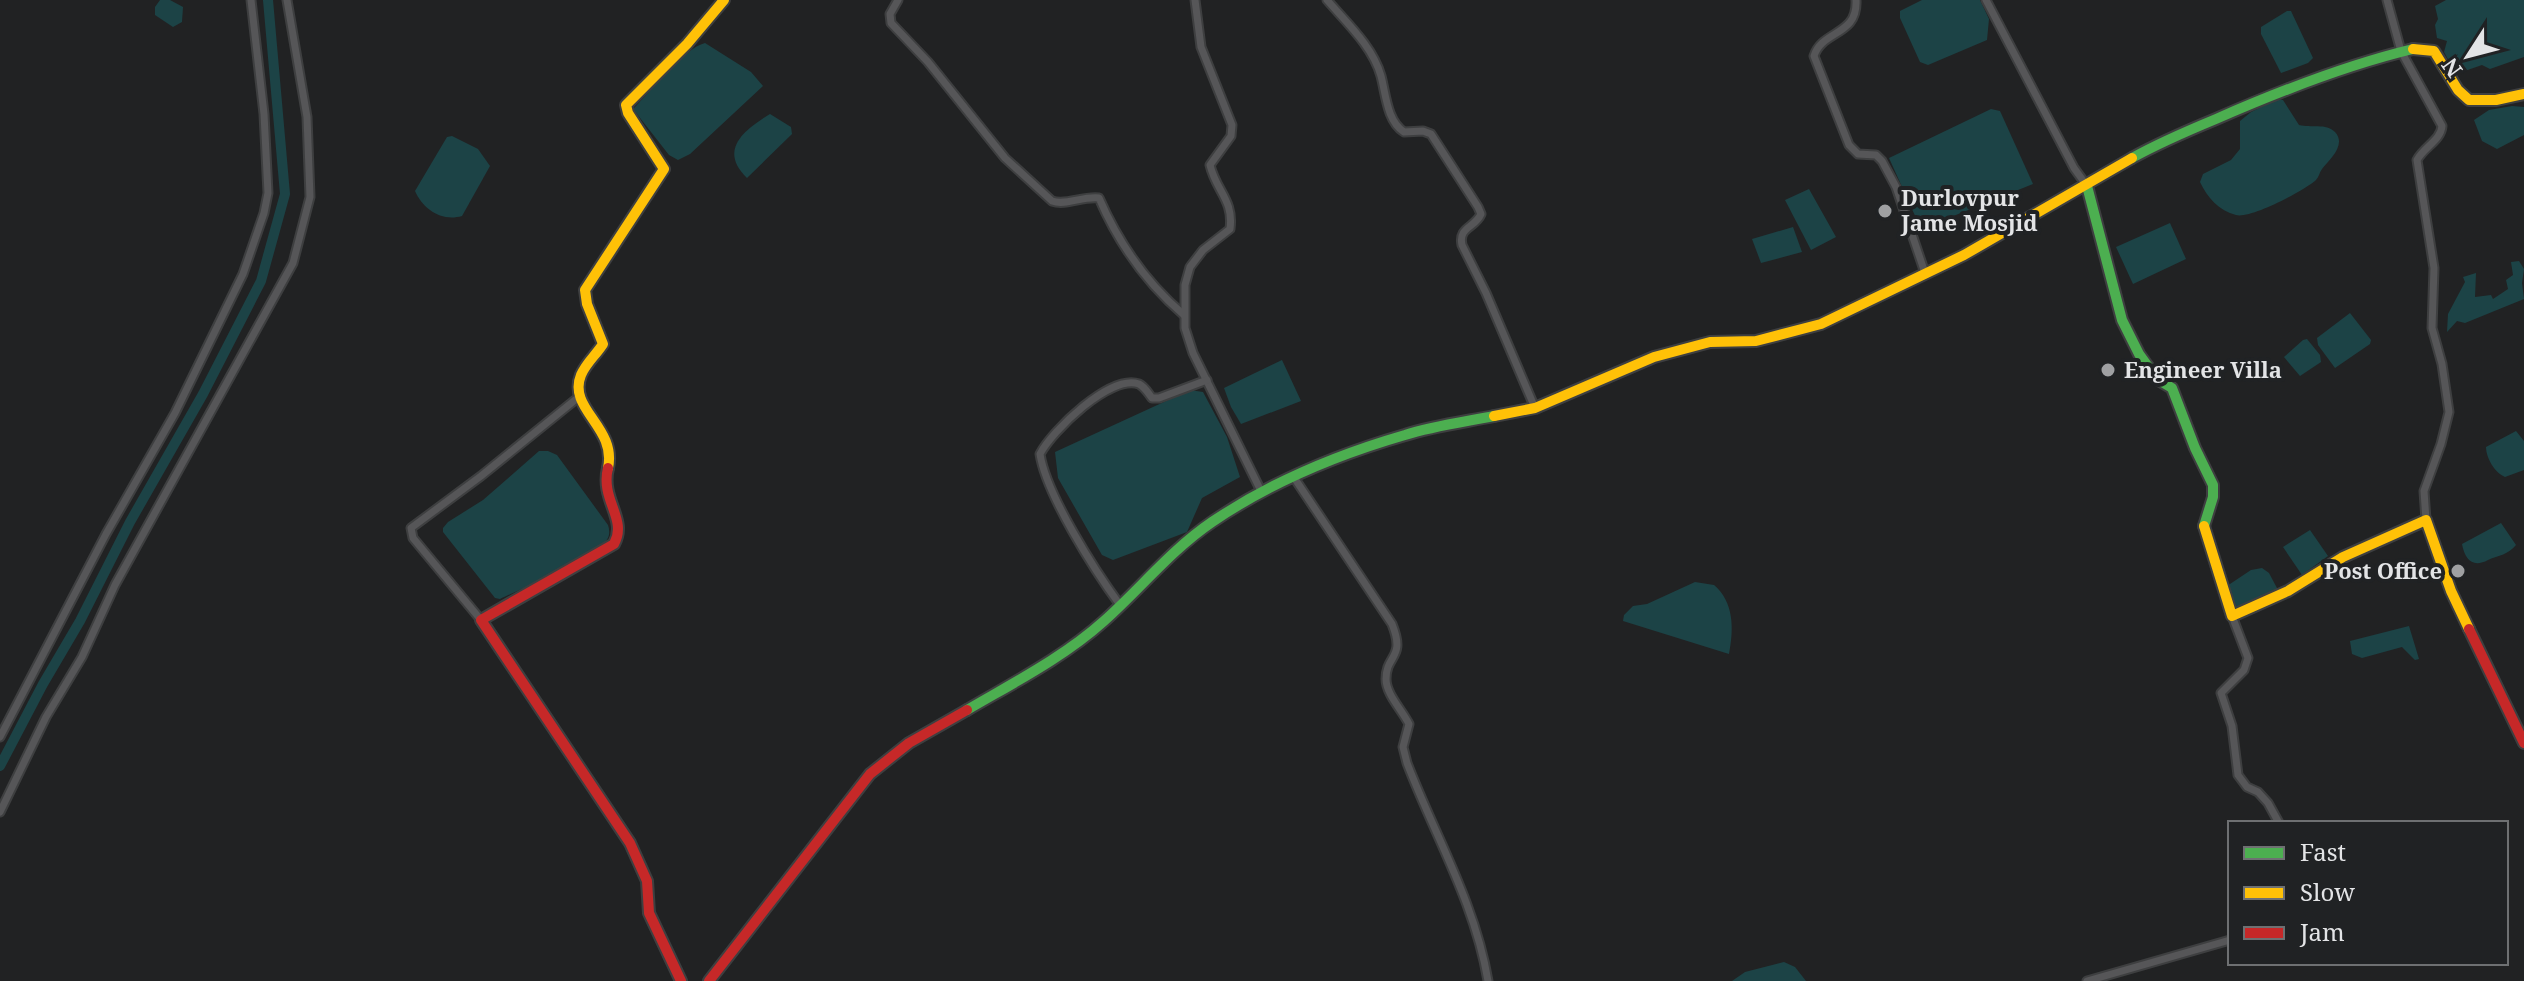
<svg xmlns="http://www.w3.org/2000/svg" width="2524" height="981" font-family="'Noto Serif',serif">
<rect width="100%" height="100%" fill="#212223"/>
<g fill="#1c4346">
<path d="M160 0H170L183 7 182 22 173 27 155 15V7Z"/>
<path d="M1922 0H1980L1989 19 1987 40 1928 65 1920 62 1900 18V11Z"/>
<path d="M2446 0H2524V57L2490 69 2482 65 2456 74 2444 52 2447 41 2437 38 2435 25 2438 19 2435 6Z"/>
<path d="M2287 11H2291L2313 58 2308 63 2281 73 2261 34V27Z"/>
<path d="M705 43 751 72 763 86 690 154 678 160 669 155 633 109C649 93 684 48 705 43Z"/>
<path d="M2278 99 2283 100 2299 125C2311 128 2326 123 2335 132 2347 145 2329 160 2322 169 2319 173 2319 177 2316 180 2305 190 2251 219 2236 215 2219 211 2207 197 2200 182L2203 174 2231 160 2240 149V121L2251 112Z"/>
<path d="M2512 106 2524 107V135L2497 149 2482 141 2474 120 2489 110Z"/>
<path d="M1991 109 2000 111 2033 184 1921 229 1889 158Z"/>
<path d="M770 114 791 127 792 134 747 178C718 150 744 130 770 114Z"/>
<path d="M452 136 478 149 490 166 462 216C441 222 423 209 415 191L447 137Z"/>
<path d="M1809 189 1836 237 1811 250 1785 200Z"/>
<path d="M2170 223 2186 259 2133 284 2116 247Z"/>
<path d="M1793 227 1802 252 1761 263 1752 239Z"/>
<path d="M2519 261 2524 269 2522 283 2524 299 2465 323 2457 321 2447 332 2448 314 2465 282 2463 277 2476 273 2475 297 2491 295 2493 299 2508 289 2506 280 2513 275 2511 262Z"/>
<path d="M2350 313 2371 340 2370 344 2335 368 2318 345 2317 338Z"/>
<path d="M2307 339 2320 355 2321 362 2300 376 2284 357 2303 340Z"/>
<path d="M1282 360 1301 401 1241 424 1231 407 1224 388Z"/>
<path d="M1190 390 1203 392 1227 437 1240 477 1202 498 1187 532 1113 560 1102 555 1058 478 1055 452Z"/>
<path d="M2516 431 2524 441V470L2505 477C2495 473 2486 458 2486 447Z"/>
<path d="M539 451H548L557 455 608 525C610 531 610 537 605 542 589 561 525 587 500 599L495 598 443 532V528L448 522 483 500Z"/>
<path d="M2501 523 2516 545C2508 555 2499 555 2488 560 2473 568 2465 560 2462 544Z"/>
<path d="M2310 530 2328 556 2302 575 2283 547Z"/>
<path d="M2262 568 2269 573 2278 590 2239 610 2237 608 2227 586 2251 570Z"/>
<path d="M1695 582 1714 585C1734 602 1734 629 1729 654L1623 621 1624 615 1633 606 1647 604Z"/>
<path d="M2409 626 2419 659 2415 660 2402 647 2362 658 2352 654 2350 641Z"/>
<path d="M1784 962 1795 967 1806 981H1732L1745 972Z"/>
</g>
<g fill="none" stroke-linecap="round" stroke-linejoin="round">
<path stroke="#1c4346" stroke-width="10" d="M0 766 43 684 80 621 130 522 203 394 261 281 285 194 268 0"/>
<g stroke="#3e3f40" stroke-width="11">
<g id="street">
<path d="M898 0 890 14 891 23 928 62 1005 158 1052 201C1066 206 1082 196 1099 198 1119 244 1145 282 1184 315"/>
<path d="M1195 0 1201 47 1232 125 1231 136 1210 165C1216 191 1234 200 1230 229L1203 250 1190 267 1185 285V328L1193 353 1261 491"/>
<path d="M1327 0C1347 23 1373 47 1381 76 1386 95 1387 121 1404 132L1423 131 1431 134 1478 207 1481 214C1475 228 1458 227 1462 245L1486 293 1535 408"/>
<path d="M1856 0C1858 36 1822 30 1814 56L1849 145 1858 154 1876 155 1882 161 1896 187 1925 273"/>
<path d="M1986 0 2074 168 2087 186"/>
<path d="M2387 0 2401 51 2442 126C2441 140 2424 147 2417 160L2434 268 2432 328 2442 364 2449 412 2441 444 2424 491 2426 520"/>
<path d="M1293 476 1392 624C1406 659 1386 654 1386 679 1386 694 1402 710 1409 724L1403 747 1407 763C1435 836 1475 903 1488 981"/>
<path d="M1120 605C1095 571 1046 494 1040 454 1052 431 1110 374 1139 384 1145 387 1148 393 1152 398H1159L1207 380"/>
<path d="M2232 616 2248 658 2244 670 2221 693 2232 726 2238 775 2247 787 2258 792 2268 803 2279 823"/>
<path d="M481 620 413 538 411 528 481 476 580 396"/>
<path d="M0 737 106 534 175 413 243 274 264 213 268 193 264 114 251 0"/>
<path d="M0 812 46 717 82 657 115 585 293 263 310 197 307 117 287 0"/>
<path d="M2087 981 2230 940"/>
</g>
</g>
<g stroke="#3e3f40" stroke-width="14">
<g id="fast">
<path d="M2132 158C2159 143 2187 131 2216 119 2280 91 2346 65 2413 49"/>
<path d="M2087 186 2122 320 2139 354 2157 379 2172 388 2195 448 2213 485V497L2204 526"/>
<path d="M967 710C1013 683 1064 657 1104 621 1141 588 1171 550 1212 522 1271 482 1336 455 1405 435 1433 426 1464 422 1494 416"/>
</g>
</g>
<g stroke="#3e3f40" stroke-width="14">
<g id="slow">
<path d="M2413 49 2434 51 2458 90 2469 100H2496L2524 94"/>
<path d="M1494 416 1535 408 1654 357 1710 342 1756 341 1821 324 1964 255 2132 158"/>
<path d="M608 468C617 427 567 409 581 375 586 363 596 355 603 344L587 304 585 290 664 169 628 113 626 105 687 44 724 0"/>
<path d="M2204 526 2232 616 2288 591 2343 557 2426 520 2451 591 2469 629"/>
</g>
</g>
<g stroke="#3e3f40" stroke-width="14">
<g id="jam">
<path d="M608 468C600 500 628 519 614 544L481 620 630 843 647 881 649 913 681 981"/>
<path d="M2469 629 2524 743"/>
<path d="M709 981 870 774 909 743 967 710"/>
</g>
</g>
<use href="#street" stroke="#565658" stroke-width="7"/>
<use href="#fast" stroke="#4caf50" stroke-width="10"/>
<use href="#slow" stroke="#ffc107" stroke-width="10"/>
<use href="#jam" stroke="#c62828" stroke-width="10"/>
</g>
<g fill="#9fa0a2" stroke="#202224" stroke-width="3">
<circle cx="1885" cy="211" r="8"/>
<circle cx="2108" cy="370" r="8"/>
<circle cx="2458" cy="571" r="8"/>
</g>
<g text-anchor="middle" stroke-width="8" stroke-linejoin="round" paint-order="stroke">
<g font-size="22" font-weight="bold" fill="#e3e4e6" stroke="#202224" text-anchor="start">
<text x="1901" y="206">Durlovpur<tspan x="1901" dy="25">Jame Mosjid</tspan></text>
<text x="2124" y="378">Engineer Villa</text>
<text x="2442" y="579" text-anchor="end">Post Office</text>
</g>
</g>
<rect x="2228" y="821" width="280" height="144" fill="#202224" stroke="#6e7072" stroke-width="2"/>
<rect x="2244" y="847" width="40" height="12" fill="#4caf50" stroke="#6e7072" stroke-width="2"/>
<text x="2300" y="861" font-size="24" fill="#e3e4e6">Fast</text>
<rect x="2244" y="887" width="40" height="12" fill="#ffc107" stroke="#6e7072" stroke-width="2"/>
<text x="2300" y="901" font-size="24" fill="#e3e4e6">Slow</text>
<rect x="2244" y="927" width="40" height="12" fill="#c62828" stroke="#6e7072" stroke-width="2"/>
<text x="2300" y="941" font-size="24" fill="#e3e4e6">Jam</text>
<g transform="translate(2468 56) rotate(234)" stroke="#202224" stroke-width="6" paint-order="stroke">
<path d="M0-6L14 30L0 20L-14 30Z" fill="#e3e4e6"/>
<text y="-12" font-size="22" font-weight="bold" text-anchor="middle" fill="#e3e4e6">N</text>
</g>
</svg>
